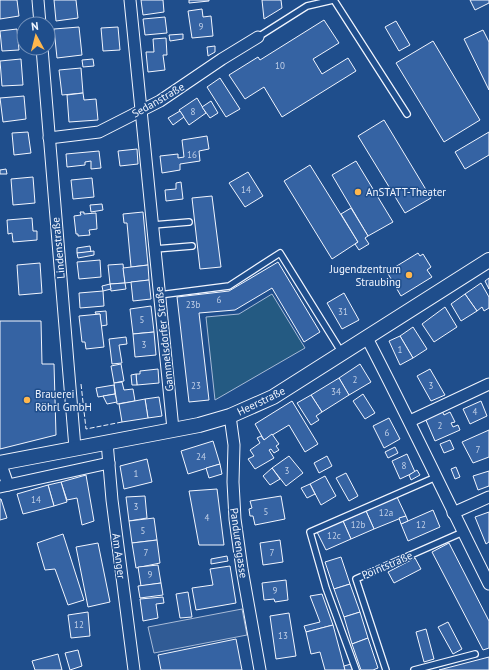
<svg xmlns="http://www.w3.org/2000/svg" width="489" height="670" font-family="'PT Sans',sans-serif">
<rect width="100%" height="100%" fill="#1f4e8c"/>
<path fill="#245a82" stroke="#a8bbd7" d="M272 294 305 348 215 400 206 317 239 314Z"/>
<path fill="#305b95" stroke="#a8bbd7" d="M242 609 247 635 154 653 148 627Z"/>
<g fill="#3563a3" stroke="#f2f6ff">
<path d="M0 0H17L19 16 0 19Z"/>
<path d="M54 0H76L78 18 56 21Z"/>
<path d="M141 0H163L164 12 143 15Z"/>
<path d="M189 0H209V1L189 3Z"/>
<path d="M262 0H281L282 8 264 19Z"/>
<path d="M470 0H489V3L475 10Z"/>
<path d="M202 9 203 17 211 16 213 36 192 38 188 11Z"/>
<path d="M165 17 167 33 145 35 143 19Z"/>
<path d="M324 20 339 43 313 59 322 74 348 58 356 71 282 117 264 87 245 99 229 75 258 57 260 60Z"/>
<path d="M396 21 410 45 399 51 385 27Z"/>
<path d="M79 27 82 55 57 58 54 29Z"/>
<path d="M118 27 120 50 103 51 101 28Z"/>
<path d="M17 29 19 50 2 51 0 31Z"/>
<path d="M483 30 489 42V90L464 39Z"/>
<path d="M183 34V39L170 41 169 35Z"/>
<path d="M166 38 167 55H163L165 70 148 72 146 52H154L153 39Z"/>
<path d="M433 41 480 120 444 142 396 63Z"/>
<path d="M215 46V52L208 56 207 47Z"/>
<path d="M21 59 23 85 2 86 0 61Z"/>
<path d="M93 59 94 66 83 67 82 60Z"/>
<path d="M81 68 83 93 62 95 59 70Z"/>
<path d="M220 78 240 109 226 117 207 87Z"/>
<path d="M83 93 84 100 96 99 98 120 69 122 67 95Z"/>
<path d="M24 96 26 119 3 122 0 98Z"/>
<path d="M197 98 206 113 189 125 179 110Z"/>
<path d="M211 101 218 113 210 118 202 107Z"/>
<path d="M180 111 184 117 173 125 168 118Z"/>
<path d="M384 120 431 198 405 213 358 136Z"/>
<path d="M28 132 31 153 14 155 12 133Z"/>
<path d="M489 132V155L465 169 455 152Z"/>
<path d="M207 136 209 149 199 151 200 161 180 164V170L162 173 160 156 178 154V158L184 157 182 140Z"/>
<path d="M137 149 138 164 120 166 118 151Z"/>
<path d="M99 151 101 168 91 169V161L85 162V165L67 167 66 154Z"/>
<path d="M356 161 393 222 368 236 332 175Z"/>
<path d="M310 165 358 242 332 259 284 181Z"/>
<path d="M6 169 7 174H0V170Z"/>
<path d="M248 172 263 196 245 207 229 183Z"/>
<path d="M33 177 35 203 13 205 11 179Z"/>
<path d="M92 178 94 197 73 199 71 180Z"/>
<path d="M181 182 183 199 166 201 165 190 176 189V183Z"/>
<path d="M212 196 221 267 200 269 192 198Z"/>
<path d="M102 204 103 210 91 212 90 205Z"/>
<path d="M351 208 368 236 365 238 369 244 359 250 355 244 358 242 341 214Z"/>
<path d="M80 212H84V214L96 213 97 229 89 230 90 235 78 236V234H76L74 216 81 215Z"/>
<path d="M143 212 148 265 131 267 127 223H124L123 214Z"/>
<path d="M32 218 33 231H37V240L13 242 12 233 8 234 7 220Z"/>
<path d="M90 246 91 252 77 253V248Z"/>
<path d="M94 251V255L78 258 77 253Z"/>
<path d="M418 253 420 256 423 254 431 267 427 270 432 277 401 296 387 272Z"/>
<path d="M100 260 101 277 79 279 77 262Z"/>
<path d="M278 262 320 332 304 342 272 288 235 310 199 313 209 400 189 402 177 297 229 291Z"/>
<path d="M40 263 42 293 19 295 17 265Z"/>
<path d="M123 264 125 283 110 284 108 265Z"/>
<path d="M148 265 149 280 125 283 123 268Z"/>
<path d="M489 278V289L485 281Z"/>
<path d="M149 280 151 299 133 301 131 282Z"/>
<path d="M125 283 126 289 111 291 110 284Z"/>
<path d="M481 283 489 297V308L484 311 482 307 477 311 465 294Z"/>
<path d="M110 284 111 289 103 291 102 286Z"/>
<path d="M103 291 104 306 80 308 79 293Z"/>
<path d="M344 293 359 320 342 329 327 303Z"/>
<path d="M465 294 477 311 461 321 451 304Z"/>
<path d="M151 306 154 332 133 334 130 309Z"/>
<path d="M445 307 457 327 434 342 422 324Z"/>
<path d="M106 311 107 325 101 326 100 314H96L95 312Z"/>
<path d="M100 314 104 347 86 349 85 342H82L79 316Z"/>
<path d="M0 321H41L42 364H54L56 435 0 449Z"/>
<path d="M413 327 427 349 413 358 400 336Z"/>
<path d="M154 332 156 355 135 357 133 334Z"/>
<path d="M400 336 413 358 400 365 389 341Z"/>
<path d="M126 337 127 344 119 345 122 363 112 364 109 339Z"/>
<path d="M121 364 124 381 114 383 111 366Z"/>
<path d="M360 364 371 382 349 395 339 378Z"/>
<path d="M158 369 159 383 137 385 136 374H140V371Z"/>
<path d="M430 369 445 395 431 401 417 376Z"/>
<path d="M136 374 137 385H132L131 375Z"/>
<path d="M339 378 349 395 322 412 311 395Z"/>
<path d="M122 382 124 390 133 389 135 401 117 404 114 383Z"/>
<path d="M114 385 115 394 98 397 96 388Z"/>
<path d="M115 394 117 402 107 404 103 396Z"/>
<path d="M363 394 375 413 365 419 353 401Z"/>
<path d="M311 395 322 412 316 416 319 420 311 425 297 403Z"/>
<path d="M159 397 162 416 148 418 145 399Z"/>
<path d="M145 399 148 418 122 422 119 404Z"/>
<path d="M292 401 318 444 305 452 289 425 264 440 255 424Z"/>
<path d="M481 401 487 416 470 424 463 409Z"/>
<path d="M442 411 444 415 450 412 455 422 451 423 453 427 458 425 460 430 435 441 425 418Z"/>
<path d="M389 418 400 439 384 448 373 426Z"/>
<path d="M489 430V457L473 463 462 442Z"/>
<path d="M272 434 279 444 276 446 279 450 274 453 271 449 269 450 274 458 255 469 248 459 254 456 250 450 260 443 257 438 261 436 264 440Z"/>
<path d="M450 440 454 449 444 453 440 444Z"/>
<path d="M213 441 220 464 188 474 181 451Z"/>
<path d="M395 447 398 453 388 458 385 452Z"/>
<path d="M407 454 415 472 400 479 392 461Z"/>
<path d="M289 456 303 473 286 486 272 468Z"/>
<path d="M327 456 332 466 319 473 314 463Z"/>
<path d="M147 459 152 482 124 489 120 466Z"/>
<path d="M220 464 222 474 209 478 206 468Z"/>
<path d="M456 467 460 477 455 479 451 469Z"/>
<path d="M272 468 280 479 270 485 263 476Z"/>
<path d="M417 470 420 475 411 480 409 475Z"/>
<path d="M489 471V486L478 490 473 476Z"/>
<path d="M346 473 358 496 349 501 336 478Z"/>
<path d="M86 475 94 521 82 525 77 498 67 500 61 482Z"/>
<path d="M325 476 336 496 321 505 310 484Z"/>
<path d="M61 482 67 502 54 506 48 485Z"/>
<path d="M310 484 315 494 307 498 301 488Z"/>
<path d="M48 485 54 506 23 514 17 494Z"/>
<path d="M217 489 224 545H199L189 491Z"/>
<path d="M145 496 147 518 129 521 126 497Z"/>
<path d="M281 496 285 519 255 525 253 516H250L249 509 252 508 250 501Z"/>
<path d="M397 497 406 516 374 529 366 511Z"/>
<path d="M0 499H1L7 518 0 520Z"/>
<path d="M433 510 440 527 408 541 401 524Z"/>
<path d="M366 511 374 529 351 539 343 521Z"/>
<path d="M489 512V542L486 544 475 517Z"/>
<path d="M406 516 408 521 401 524 399 518Z"/>
<path d="M154 518 157 540 132 543 129 521Z"/>
<path d="M343 521 351 539 326 550 317 532Z"/>
<path d="M63 534 84 600 68 605 55 569 45 570 37 543Z"/>
<path d="M157 540 160 563 136 568 132 543Z"/>
<path d="M280 540 283 562 263 565 260 543Z"/>
<path d="M98 543 110 602 88 607 76 547Z"/>
<path d="M449 543 489 621V648L483 650 432 552Z"/>
<path d="M227 556 228 561 211 564V559Z"/>
<path d="M341 557 350 584 334 589 325 562Z"/>
<path d="M415 558 421 569 394 583 388 572Z"/>
<path d="M158 565 161 583 141 586 138 567Z"/>
<path d="M230 566 236 603 196 610 192 588 213 585 210 569Z"/>
<path d="M286 580 288 600 275 602 274 599 264 600 262 583Z"/>
<path d="M161 583 163 595 140 598 138 586Z"/>
<path d="M350 584 360 612 344 617 334 589Z"/>
<path d="M188 592 192 617 180 618 176 594Z"/>
<path d="M322 594 333 625 306 632 304 626 320 622 310 596Z"/>
<path d="M163 597 164 603 156 604 158 618 143 621 140 599Z"/>
<path d="M88 612 90 636 71 638 68 615Z"/>
<path d="M360 612 368 638 352 644 344 617Z"/>
<path d="M289 613 296 656 276 659 270 616Z"/>
<path d="M448 622 462 649 453 654 438 627Z"/>
<path d="M333 625 344 666 345 670H325L320 652 311 654 306 632Z"/>
<path d="M426 629 434 659 424 662 416 632Z"/>
<path d="M368 638 378 668 373 670H361L352 644Z"/>
<path d="M236 639 242 670H161L158 655Z"/>
<path d="M78 650 82 666 70 670 65 653Z"/>
<path d="M58 654 62 670H35L32 661Z"/>
<path d="M489 657V670H439Z"/>
<path d="M351 664 353 670H345L344 666Z"/>
</g>
<g fill="none" stroke-linecap="round" stroke-linejoin="round">
<g stroke="#f2f6ff" stroke-width="8">
<g id="service">
<path d="M334 0 407 114"/>
<path d="M258 37 307 6 333 0"/>
<path d="M153 225 189 222"/>
<path d="M155 249 192 246"/>
<path d="M159 295 229 286 280 253 342 353"/>
<path d="M356 670 326 588 310 532 436 477"/>
<path d="M386 670 356 579 463 532"/>
<path d="M414 670 475 654"/>
</g>
</g>
<g stroke="#f2f6ff" stroke-width="13">
<g id="minor">
<path d="M38 0 40 24"/>
<path d="M130 0 173 429"/>
<path d="M42 48 75 448"/>
<path d="M49 138 99 132 160 101 222 59 258 37"/>
<path d="M367 338C409 419 448 502 489 584"/>
<path d="M230 416 234 445 233 482 235 519 242 569 260 670"/>
<path d="M410 421 489 384"/>
<path d="M107 442 112 500 134 670"/>
<path d="M0 462 8 485"/>
<path d="M0 487 109 463"/>
<path d="M453 513 489 497"/>
</g>
</g>
<g stroke="#f2f6ff" stroke-width="16">
<path id="tertiary" d="M0 463 199 425 230 416 273 397 489 260"/>
</g>
<use href="#service" stroke="#1f4e8c" stroke-width="5.5"/>
<use href="#minor" stroke="#1f4e8c" stroke-width="11"/>
<use href="#tertiary" stroke="#1f4e8c" stroke-width="14"/>
<path stroke="#f2f6ff" stroke-width="1" stroke-dasharray="5 2" stroke-linecap="butt" d="M81 384 86 429 122 422"/>
</g>
<g fill="#ffb74d" stroke="#1f4e8c" stroke-width="1.5">
<circle cx="358" cy="192" r="4"/>
<circle cx="409" cy="275" r="4"/>
<circle cx="27" cy="400" r="4"/>
</g>
<g text-anchor="middle" stroke-width="3" stroke-linejoin="round" paint-order="stroke">
<g font-size="9" fill="#c3d1e8">
<text x="201" y="30">9</text>
<text x="280" y="69">10</text>
<text x="193" y="115">8</text>
<text x="192" y="158">16</text>
<text x="246" y="193">14</text>
<text x="219" y="303">6</text>
<text x="193" y="308">23b</text>
<text x="343" y="315">31</text>
<text x="142" y="323">5</text>
<text x="144" y="348">3</text>
<text x="400" y="353">1</text>
<text x="355" y="383">2</text>
<text x="196" y="389">23</text>
<text x="431" y="389">3</text>
<text x="336" y="395">34</text>
<text x="475" y="415">4</text>
<text x="440" y="429">2</text>
<text x="387" y="436">6</text>
<text x="478" y="453">7</text>
<text x="201" y="460">24</text>
<text x="404" y="469">8</text>
<text x="287" y="474">3</text>
<text x="136" y="477">1</text>
<text x="36" y="503">14</text>
<text x="136" y="510">3</text>
<text x="266" y="515">5</text>
<text x="386" y="516">12a</text>
<text x="207" y="521">4</text>
<text x="358" y="528">12b</text>
<text x="421" y="528">12</text>
<text x="143" y="534">5</text>
<text x="334" y="539">12c</text>
<text x="146" y="556">7</text>
<text x="272" y="556">7</text>
<text x="150" y="578">9</text>
<text x="275" y="594">9</text>
<text x="79" y="628">12</text>
<text x="283" y="639">13</text>
</g>
<g font-size="11" fill="#f2f6ff" stroke="#1f4e8c">
<text transform="translate(158 100) rotate(-30)" y="4">Sedanstraße</text>
<text transform="translate(58 248) rotate(-95)" y="4">Lindenstraße</text>
<text transform="translate(164 339) rotate(-96)" y="4">Gammelsdorfer Straße</text>
<text transform="translate(261 401) rotate(-26)" y="4">Heerstraße</text>
<text transform="translate(239 543) rotate(82)" y="4">Pandurengasse</text>
<text transform="translate(119 556) rotate(83)" y="4">Am Anger</text>
<text transform="translate(387 565) rotate(-23)" y="4">Pointstraße</text>
</g>
<g font-size="11" fill="#f2f6ff" stroke="#1f4e8c" text-anchor="start">
<text x="366" y="196">AnSTATT-Theater</text>
<text x="401" y="273" text-anchor="end">Jugendzentrum<tspan x="401" dy="13">Straubing</tspan></text>
<text x="35" y="398">Brauerei<tspan x="35" dy="13">Röhrl GmbH</tspan></text>
</g>
</g>
<g transform="translate(36 36) rotate(353)"><circle r="19" fill="#1f4e8c" stroke="#7391ba"/>
<path d="M0-3L7 15L0 10L-7 15Z" fill="#ffb74d"/>
<text y="-6" font-size="11" font-weight="bold" text-anchor="middle" fill="#f2f6ff">N</text>
</g>
</svg>
